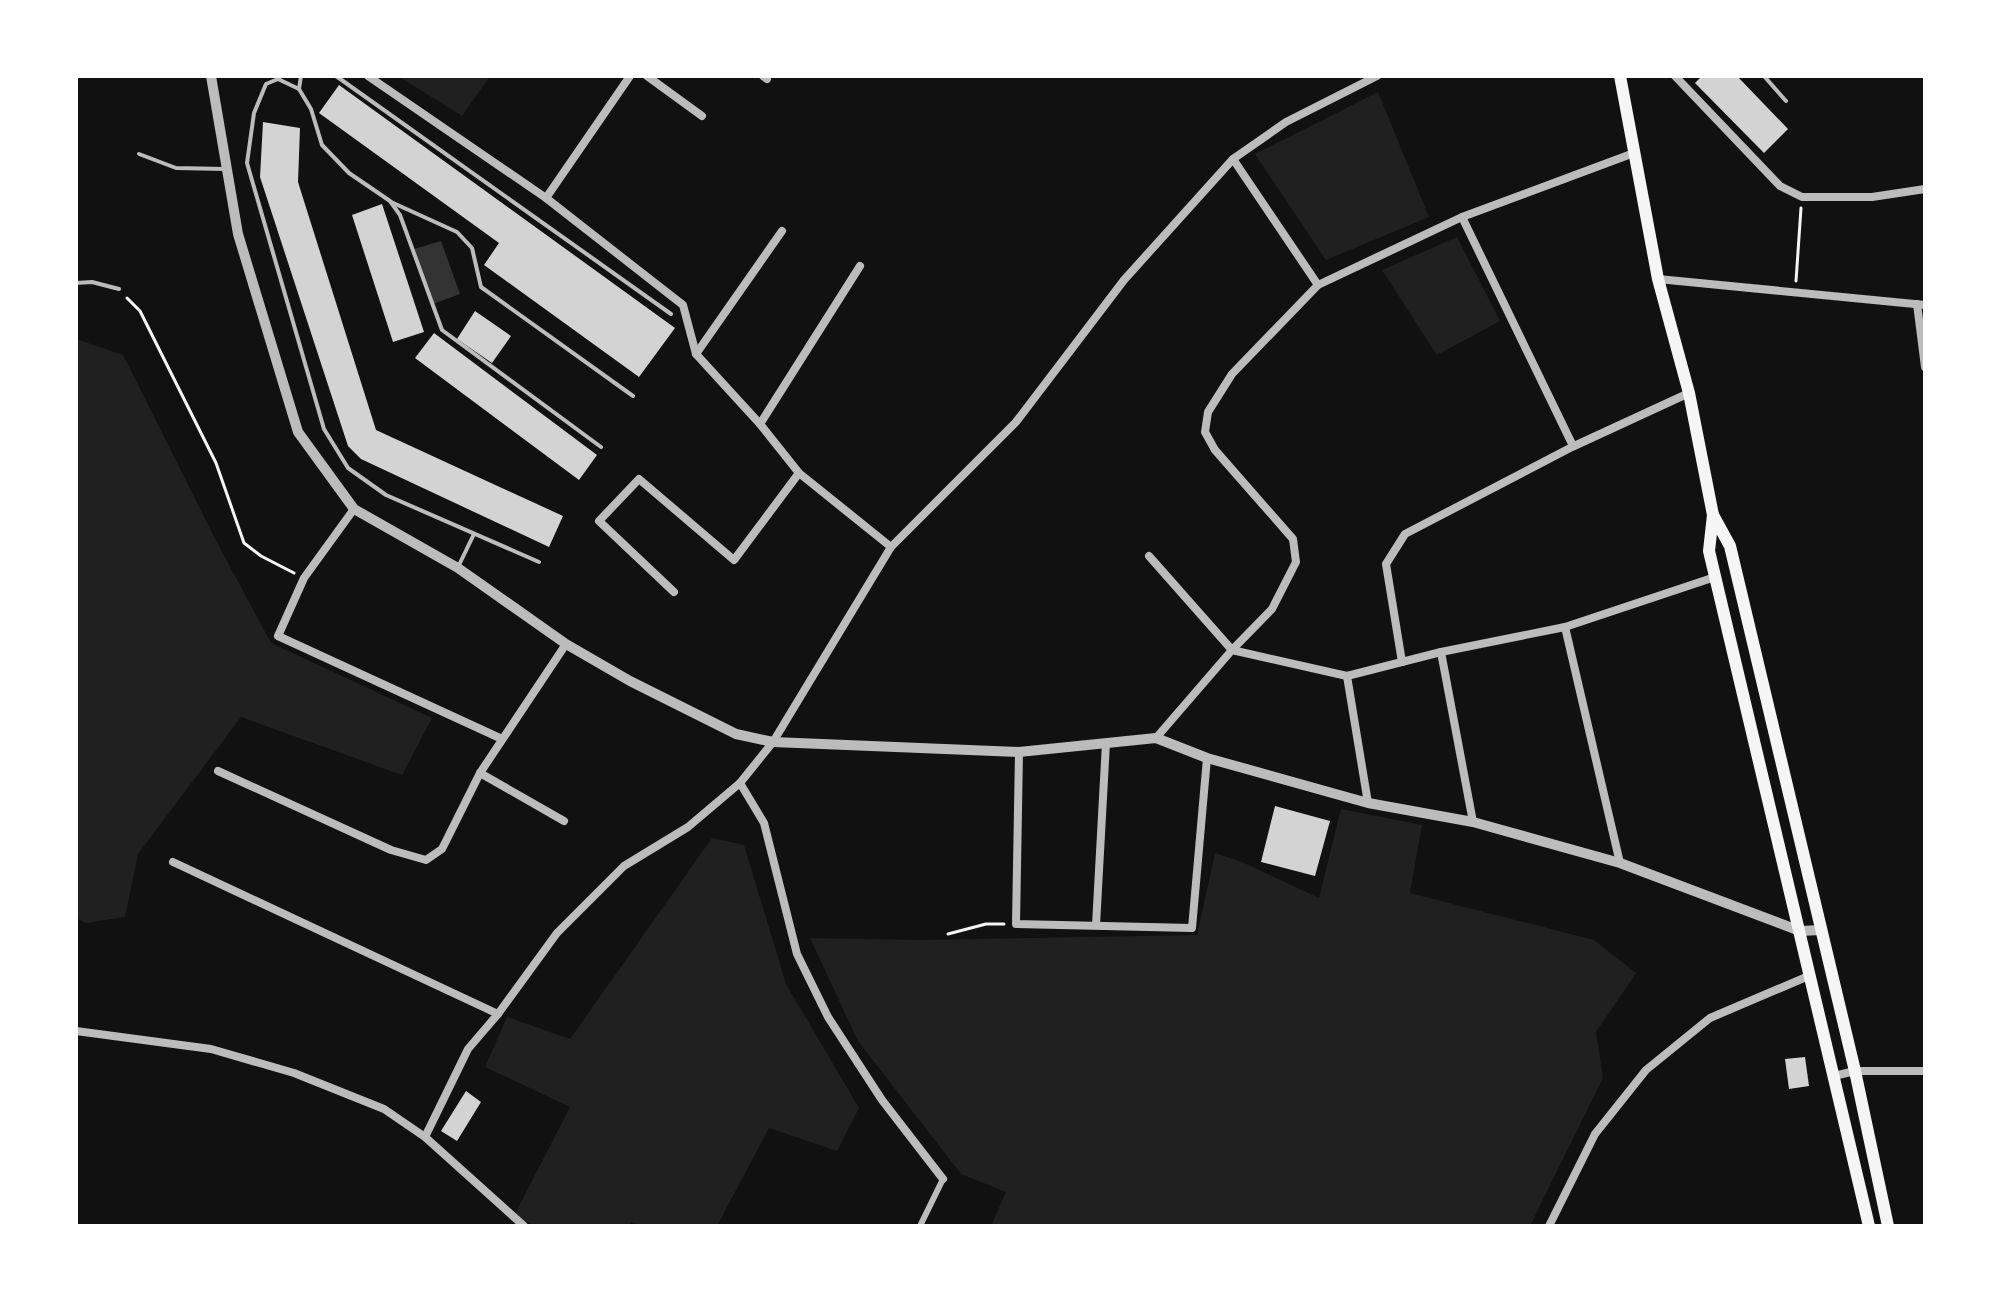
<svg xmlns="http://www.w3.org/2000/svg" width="2001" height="1302" font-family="'Source Sans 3',sans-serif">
<rect width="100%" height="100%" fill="#111"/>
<g fill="#202020">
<path d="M398 76H490L462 116Z"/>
<path d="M1378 92 1429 217 1326 260 1255 154Z"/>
<path d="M1457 237 1500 321 1437 355 1382 270Z"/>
<path d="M76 339 123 355 213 535 271 643 432 718 402 775 241 717 138 854 125 917 86 923 76 918Z"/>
<path d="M1341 809 1422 825 1410 893 1594 940 1636 973 1596 1032 1603 1078 1530 1226H991L1006 1192 961 1174 858 1041 810 938 920 940 1197 935 1215 853 1242 862 1319 898Z"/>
<path d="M712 838 744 845 786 984 859 1108 837 1151 769 1128 717 1226H643L631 1222 629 1226H536L514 1216 570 1107 485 1067 507 1017 570 1039Z"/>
</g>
<path fill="#333" d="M441 241 460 294 433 304 414 249Z"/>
<g fill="#d3d3d3">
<path d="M1702 76H1737L1788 129 1764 153 1695 83Z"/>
<path d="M339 85 675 328 639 377 484 265 499 243 319 113Z"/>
<path d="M263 122 300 128 298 182 376 430 563 516 549 547 361 459 348 446 260 177Z"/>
<path d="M382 204 424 332 393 342 352 215Z"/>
<path d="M475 311 511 336 492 363 457 339Z"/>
<path d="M434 333 597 455 579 480 415 358Z"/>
<path d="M1275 806 1330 821 1315 876 1261 862Z"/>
<path d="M1805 1057 1809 1086 1789 1089 1785 1059Z"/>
<path d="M466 1091 481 1102 457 1141 441 1131Z"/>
</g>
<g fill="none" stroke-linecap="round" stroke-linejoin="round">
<g stroke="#f5f5f5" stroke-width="3">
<path d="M1796 281 1801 208"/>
<path d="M127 298 140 311 216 463 244 543 261 556 294 573"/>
<path d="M948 934 986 924H1004"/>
</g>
<g stroke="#bcbcbc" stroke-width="4">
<path d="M336 76 671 314"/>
<path d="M1764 76 1786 101"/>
<path d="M299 89 301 76"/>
<path d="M139 154 176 168 225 169"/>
<path d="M391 202 457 232 472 248 481 287 633 396"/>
<path d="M76 283 92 282 119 289"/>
<path d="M539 562 386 495 348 468 324 429 247 163 254 113 266 84 278 79 299 89 311 109 322 145 349 173 390 201 400 215 442 330 601 447"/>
<path d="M459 565 474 534"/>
</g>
<path stroke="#bcbcbc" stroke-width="6" d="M920 1226 943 1179"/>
<g stroke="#bcbcbc" stroke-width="8">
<path d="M368 76 546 198 683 305 696 354 760 424 799 473 891 547"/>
<path d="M647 76 702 116"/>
<path d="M763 76 767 79"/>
<path d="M1675 76 1780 186 1802 197H1872L1925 189"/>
<path d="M1233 159 1318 285"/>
<path d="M546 198 630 76"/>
<path d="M1462 217 1573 446"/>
<path d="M1658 279 1925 305"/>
<path d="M1917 304 1925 367"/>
<path d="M696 354 782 231"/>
<path d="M760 424 860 266"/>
<path d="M354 509 304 578 278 636 502 739"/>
<path d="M1149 556 1232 650 1272 609 1296 562 1293 539 1215 450 1205 432 1208 412 1232 374 1318 285 1462 217 1634 153"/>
<path d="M674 592 599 521 639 479 734 560 799 473"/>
<path d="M1565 627 1620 863"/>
<path d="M1441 652 1473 822"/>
<path d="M1402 662 1386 564 1405 534 1572 447 1689 393"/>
<path d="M1347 676 1368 803"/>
<path d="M1156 738 1232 650 1347 676 1441 652 1565 627 1715 577"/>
<path d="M1019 752 1016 924 1192 928 1207 758"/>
<path d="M218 771 391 850 426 860 442 849 480 773 566 644"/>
<path d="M480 773 564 821"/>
<path d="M740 783 764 823 797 954 828 1017 882 1100 943 1179"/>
<path d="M173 862 498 1014"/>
<path d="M1096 925 1106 743"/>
<path d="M76 1031 211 1049 294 1073 384 1109 425 1137 524 1226"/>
<path d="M1834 1076 1855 1071H1925"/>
<path d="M425 1137 468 1049 498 1014 557 933 624 866 688 827 740 783 773 742 891 547 1016 422 1124 280 1233 159 1286 122 1377 76"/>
<path d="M1549 1226 1595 1134 1646 1070 1710 1018 1811 975"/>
</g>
<path stroke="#bcbcbc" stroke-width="10" d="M211 76 238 234 298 432 354 509 458 568 566 644 630 681 736 734 773 742 1019 752 1156 738 1207 758 1368 803 1473 822 1620 863 1800 931 1821 930"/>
<g stroke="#f5f5f5" stroke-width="12">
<path d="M1620 76 1658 279 1689 393 1713 515 1709 551 1869 1226"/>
<path d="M1713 515 1730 546 1855 1071 1888 1226"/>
</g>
</g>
<rect width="2001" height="1302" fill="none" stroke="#ffffff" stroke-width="156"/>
</svg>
